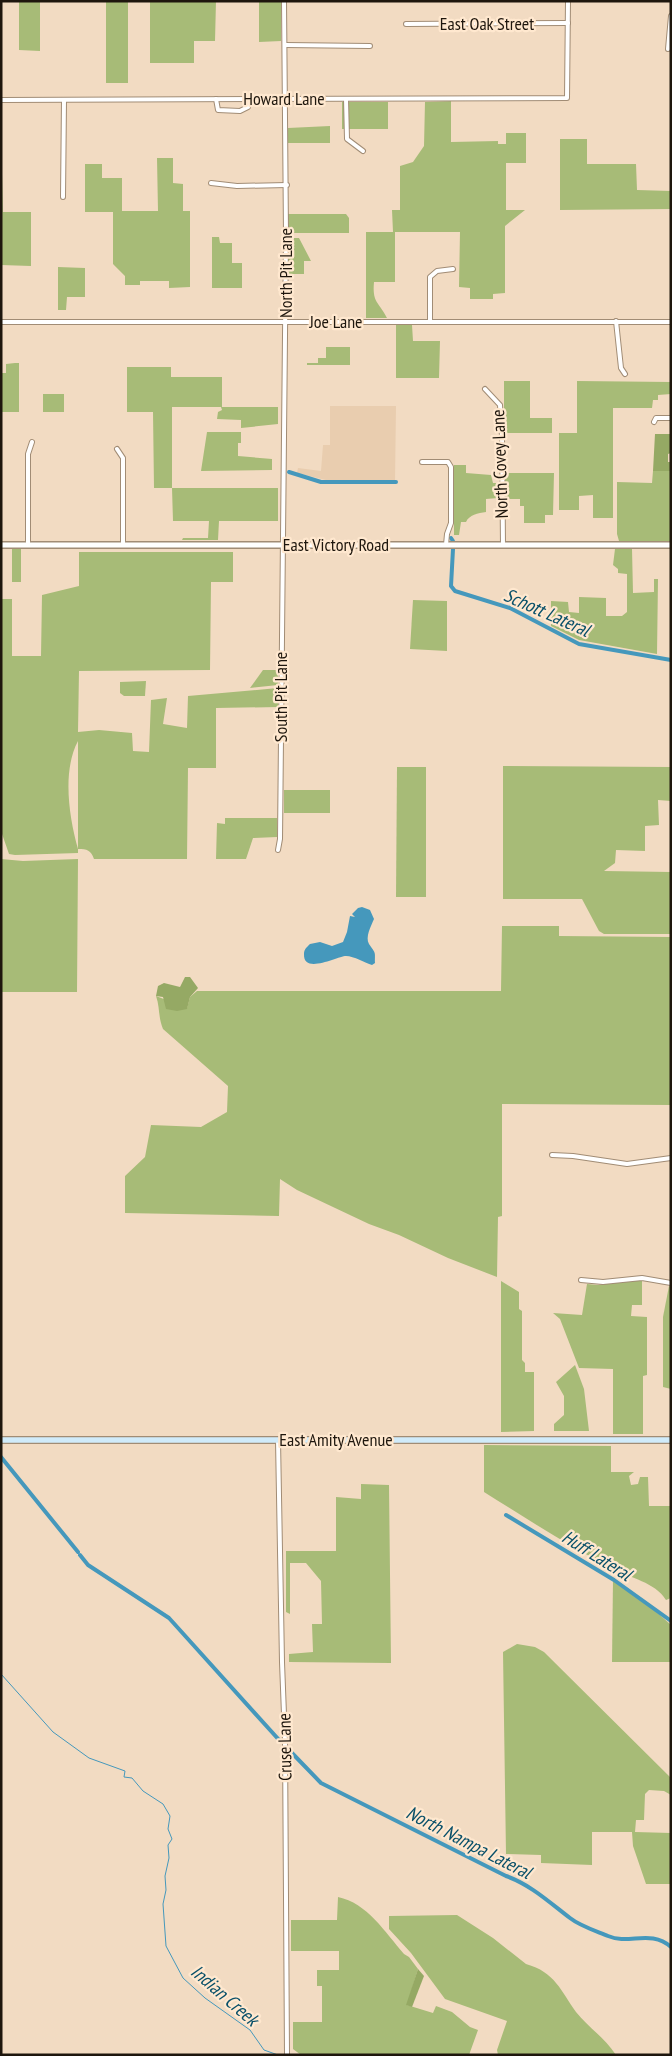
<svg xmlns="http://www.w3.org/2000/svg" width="672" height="2056" font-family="'PT Sans Narrow',sans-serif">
<rect width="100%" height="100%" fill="#f2dbc2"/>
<path fill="#e9cdaf" d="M330 406H396L395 482 330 481 297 473 298 468 321 471 323 445H330Z"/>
<g fill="#a7bb77" fill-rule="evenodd">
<path d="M19 1H40V51L19 50Z"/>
<rect x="106" y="1" width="22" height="82"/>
<path d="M150 1H216L215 41H194V63H150Z"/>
<path d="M259 1H281V41L259 42Z"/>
<path d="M451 101V142L498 141V144H506V133H526V163H506V210H525L505 226V293L493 294V299H470V288L459 287 460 232H395V282H374C372 303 379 302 387 318H366V232H393L392 210H400V166L413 162 424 146 425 102Z"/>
<rect x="342" y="102" width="46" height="27"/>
<path d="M330 126V143H288V128Z"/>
<path d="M1 136 3 212H31V266L1 265Z"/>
<path d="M560 139H587V164H636L637 190 671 191V209L560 210Z"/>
<path d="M157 158H173V183L183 184V211H190V287L169 288V281H140V285H125V276L113 264V212H85V164H102V178H122V211H158Z"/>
<path d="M288 214H346L349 218V233H288Z"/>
<path d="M212 237H219L220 243H232V263H242V288H212Z"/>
<path d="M288 238H299L311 261H304V274H288Z"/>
<path d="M58 267 85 268V297H67L66 310H58Z"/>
<path d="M396 325H412L413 341H440L439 378H396Z"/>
<path d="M326 347H350V365H307V363H318V358H326Z"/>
<path d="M15 363H19V412H1V373H6V364Z"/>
<path d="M127 367H171V377H222V407H278V424L241 428V420L217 419 218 412 222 410 221 407H172V488H154L153 412H127Z"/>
<path d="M504 381H530V418H552V433H504Z"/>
<path d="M577 381 671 382V394L658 395V400H653L652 408H613V518H593V495L579 496V510H559V433H577Z"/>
<rect x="43" y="394" width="21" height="18"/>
<path d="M207 432H241V443H238V456L272 459V470L201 471Z"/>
<path d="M454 465H466V473L491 475 493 483H498V498L486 499V512C478 513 469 515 466 522H461L459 535H454Z"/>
<path d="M653 471H671V541H619L617 534V482L652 483Z"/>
<path d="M504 473H554L553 515H545V523H524V506H520V499H504Z"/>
<path d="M172 488H278V521H219L218 540H182L183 538H208L209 521H173Z"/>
<rect x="12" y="549" width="9" height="33"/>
<path d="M615 549H632L633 593 654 592V579H658L657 654 579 640 551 626V601L568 602 569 612 579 613V597L606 598V616H622L627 612V574L618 573V569L613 565Z"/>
<path d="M79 552H233V582H211L210 670 79 671 78 732 99 730 132 733 133 751 149 752 151 700 167 698 163 724 187 728 188 696 278 688V707L216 708V768H188L187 859H94C91 850 87 849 78 849V853L15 855 9 854 1 831V599H12V656H41L42 595 79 586ZM78 741V849C69 817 62 771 78 741Z"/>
<path d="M413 600 447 601V651L410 649Z"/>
<path d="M263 670H278V685L250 688Z"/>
<path d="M146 681 145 696H124L120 693V682Z"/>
<path d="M503 766 671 767V801L658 800 659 825 645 826V851L616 850 615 863 604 871 671 872V934H604L599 931 582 899H503Z"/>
<path d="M397 767H426V897H396Z"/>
<rect x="284" y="790" width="46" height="23"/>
<path d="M225 818H277V837L253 838 246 859H216L217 823 225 824Z"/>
<path d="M1 859 23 861 78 859 77 992H1Z"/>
<path d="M502 926H559V936L671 937V1105L502 1104V1216L498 1217 497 1277 448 1258 399 1235 369 1224 297 1190 280 1179 279 1216 125 1213V1176L145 1157 151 1125 201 1127 227 1112 228 1086 163 1029C158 1017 160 1007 156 996L187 1008 190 997 197 991H501Z"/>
<path d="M634 1280H642V1305H632L631 1316 647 1317V1375L643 1376V1434H613V1369L579 1368 560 1319 553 1313 582 1315 587 1284 598 1285Z"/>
<path d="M501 1281 519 1292V1309L522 1311V1360L525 1363V1372H534V1431L501 1432Z"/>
<path d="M669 1286 671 1287V1389L663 1387V1317Z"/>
<path d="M575 1365 584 1389 589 1431H554V1424L564 1415V1396L556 1382Z"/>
<path d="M484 1445 611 1446V1472H634L629 1476 631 1485 638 1484 640 1477H648L649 1506H671V1598L666 1600C655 1582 630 1578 613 1569 569 1546 527 1519 484 1492Z"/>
<path d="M361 1484 389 1485 391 1663 289 1662V1654L313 1652 312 1624H322L321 1581 306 1563H290V1614L286 1612V1551H336V1497L361 1499Z"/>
<path d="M613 1580 652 1608 671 1625V1662H612Z"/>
<path d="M517 1644 535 1647 544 1652 671 1778V1795L664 1791 649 1790 645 1794 644 1820H636L635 1832 671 1833V1884H646L633 1846 632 1832H592V1865L541 1863V1855L506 1854 503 1652Z"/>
<path d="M338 1897C367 1903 385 1932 404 1954L409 1957 418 1969 407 2005 433 2013 436 2006 452 2012 470 2027 478 2030 469 2055H301L293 2049V2022H322V1986H317V1970H339V1951H291V1920H337Z"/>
<path d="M457 1915 493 1938 526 1964C555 1972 561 1991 576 2012 588 2027 605 2038 616 2055H498L497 2050 507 2021 445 1999 411 1953 389 1929V1916Z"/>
</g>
<g fill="#95a964">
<path d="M655 434H671V453L668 454V462H671V471H653Z"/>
<path d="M185 977H190L198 988 190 997 187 1009 177 1011 166 1009 163 997 156 996 158 986 164 983 180 987Z"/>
<path d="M418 1969 424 1976 412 2007 406 2005Z"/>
</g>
<path fill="#4598bc" d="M362 907 370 910 374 919C371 926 365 937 369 944 376 954 375 951 375 963L372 965C365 963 354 956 346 956 338 956 303 975 304 954 304 949 307 947 310 944L320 942 332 946 343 942 347 932 350 916 355 917 352 914 358 908Z"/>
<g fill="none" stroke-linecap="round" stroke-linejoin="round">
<path stroke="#4598bc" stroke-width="1" d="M1 1674 53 1732 89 1758 125 1771 124 1777 132 1778 143 1791 163 1804 170 1816 168 1829 172 1839 168 1845 169 1858 165 1876 166 1890 163 1904 166 1946 183 1978 205 1998 250 2030 264 2050 278 2055"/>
<g stroke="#4598bc" stroke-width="4">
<path d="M289 472 321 482H396"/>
<path d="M451 538 453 541"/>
<path d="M453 549 451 586 455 591 510 608 579 644 671 660"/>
<path d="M1 1457 78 1552"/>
<path d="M506 1515 614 1580 671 1621"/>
<path d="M80 1555 88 1565 169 1618 280 1741"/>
<path d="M291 1752 321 1783 506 1876C531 1885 549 1902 570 1918 580 1926 596 1931 608 1936 629 1945 651 1929 671 1947"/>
</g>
<g stroke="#a18c75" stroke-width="6">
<g id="minor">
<path d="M406 24 568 23"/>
<path d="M285 45 370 46"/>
<path d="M668 49 671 16"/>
<path d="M216 99 218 110 240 111 248 107 251 99"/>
<path d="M346 99 347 139 363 151"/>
<path d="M1 100 567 98 568 1"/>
<path d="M211 183 237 186 287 185"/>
<path d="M63 197 64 100"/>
<path d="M616 321 621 368 625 374"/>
<path d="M1 322H671"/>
<path d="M430 322V277L437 271 453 269"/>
<path d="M485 389 500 405 502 436 503 545"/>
<path d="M654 422 656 418H671"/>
<path d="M117 449 123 458V545"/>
<path d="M422 462H448L451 467V523L447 534 446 545"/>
<path d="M28 545V454L32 442"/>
<path d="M278 850 280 839 286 235 284 1"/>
<path d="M552 1155 573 1156 627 1164 671 1158"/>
<path d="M581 1280 603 1282 642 1278 671 1283"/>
<path d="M278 1440 282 1662 285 1741 287 2055"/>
</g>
</g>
<g stroke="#a18c75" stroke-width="8">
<path id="tertiary" d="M1 545H671"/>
</g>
<g stroke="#a18c75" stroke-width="8">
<path id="secondary" d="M1 1440H671"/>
</g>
<use href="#minor" stroke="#fff" stroke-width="4"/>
<use href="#tertiary" stroke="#fff" stroke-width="5"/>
<use href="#secondary" stroke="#d0ebfa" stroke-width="5.5"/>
</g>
<g text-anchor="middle" stroke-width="4.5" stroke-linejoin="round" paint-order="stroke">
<g font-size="18" fill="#1e160d" stroke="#ffe8cf">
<text x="487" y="30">East Oak Street</text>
<text x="284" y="105">Howard Lane</text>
<text transform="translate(286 273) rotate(-90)" y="6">North Pit Lane</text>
<text x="336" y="328">Joe Lane</text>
<text transform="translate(500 464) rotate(-92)" y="6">North Covey Lane</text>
<text x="336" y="551">East Victory Road</text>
<text transform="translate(281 697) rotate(-90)" y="6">South Pit Lane</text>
<text x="336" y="1446">East Amity Avenue</text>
<text transform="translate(285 1747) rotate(-91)" y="6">Cruse Lane</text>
</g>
<g font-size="19" font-style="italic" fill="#0a5069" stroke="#ffe8cf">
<text transform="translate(547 612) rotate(24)" y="7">Schott Lateral</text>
<text transform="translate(597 1555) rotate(32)" y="7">Huff Lateral</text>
<text transform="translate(469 1842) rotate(27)" y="7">North Nampa Lateral</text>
<text transform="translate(225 1995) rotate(41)" y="7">Indian Creek</text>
</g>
</g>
<rect width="672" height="2056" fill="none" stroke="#1e160d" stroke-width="5"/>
</svg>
